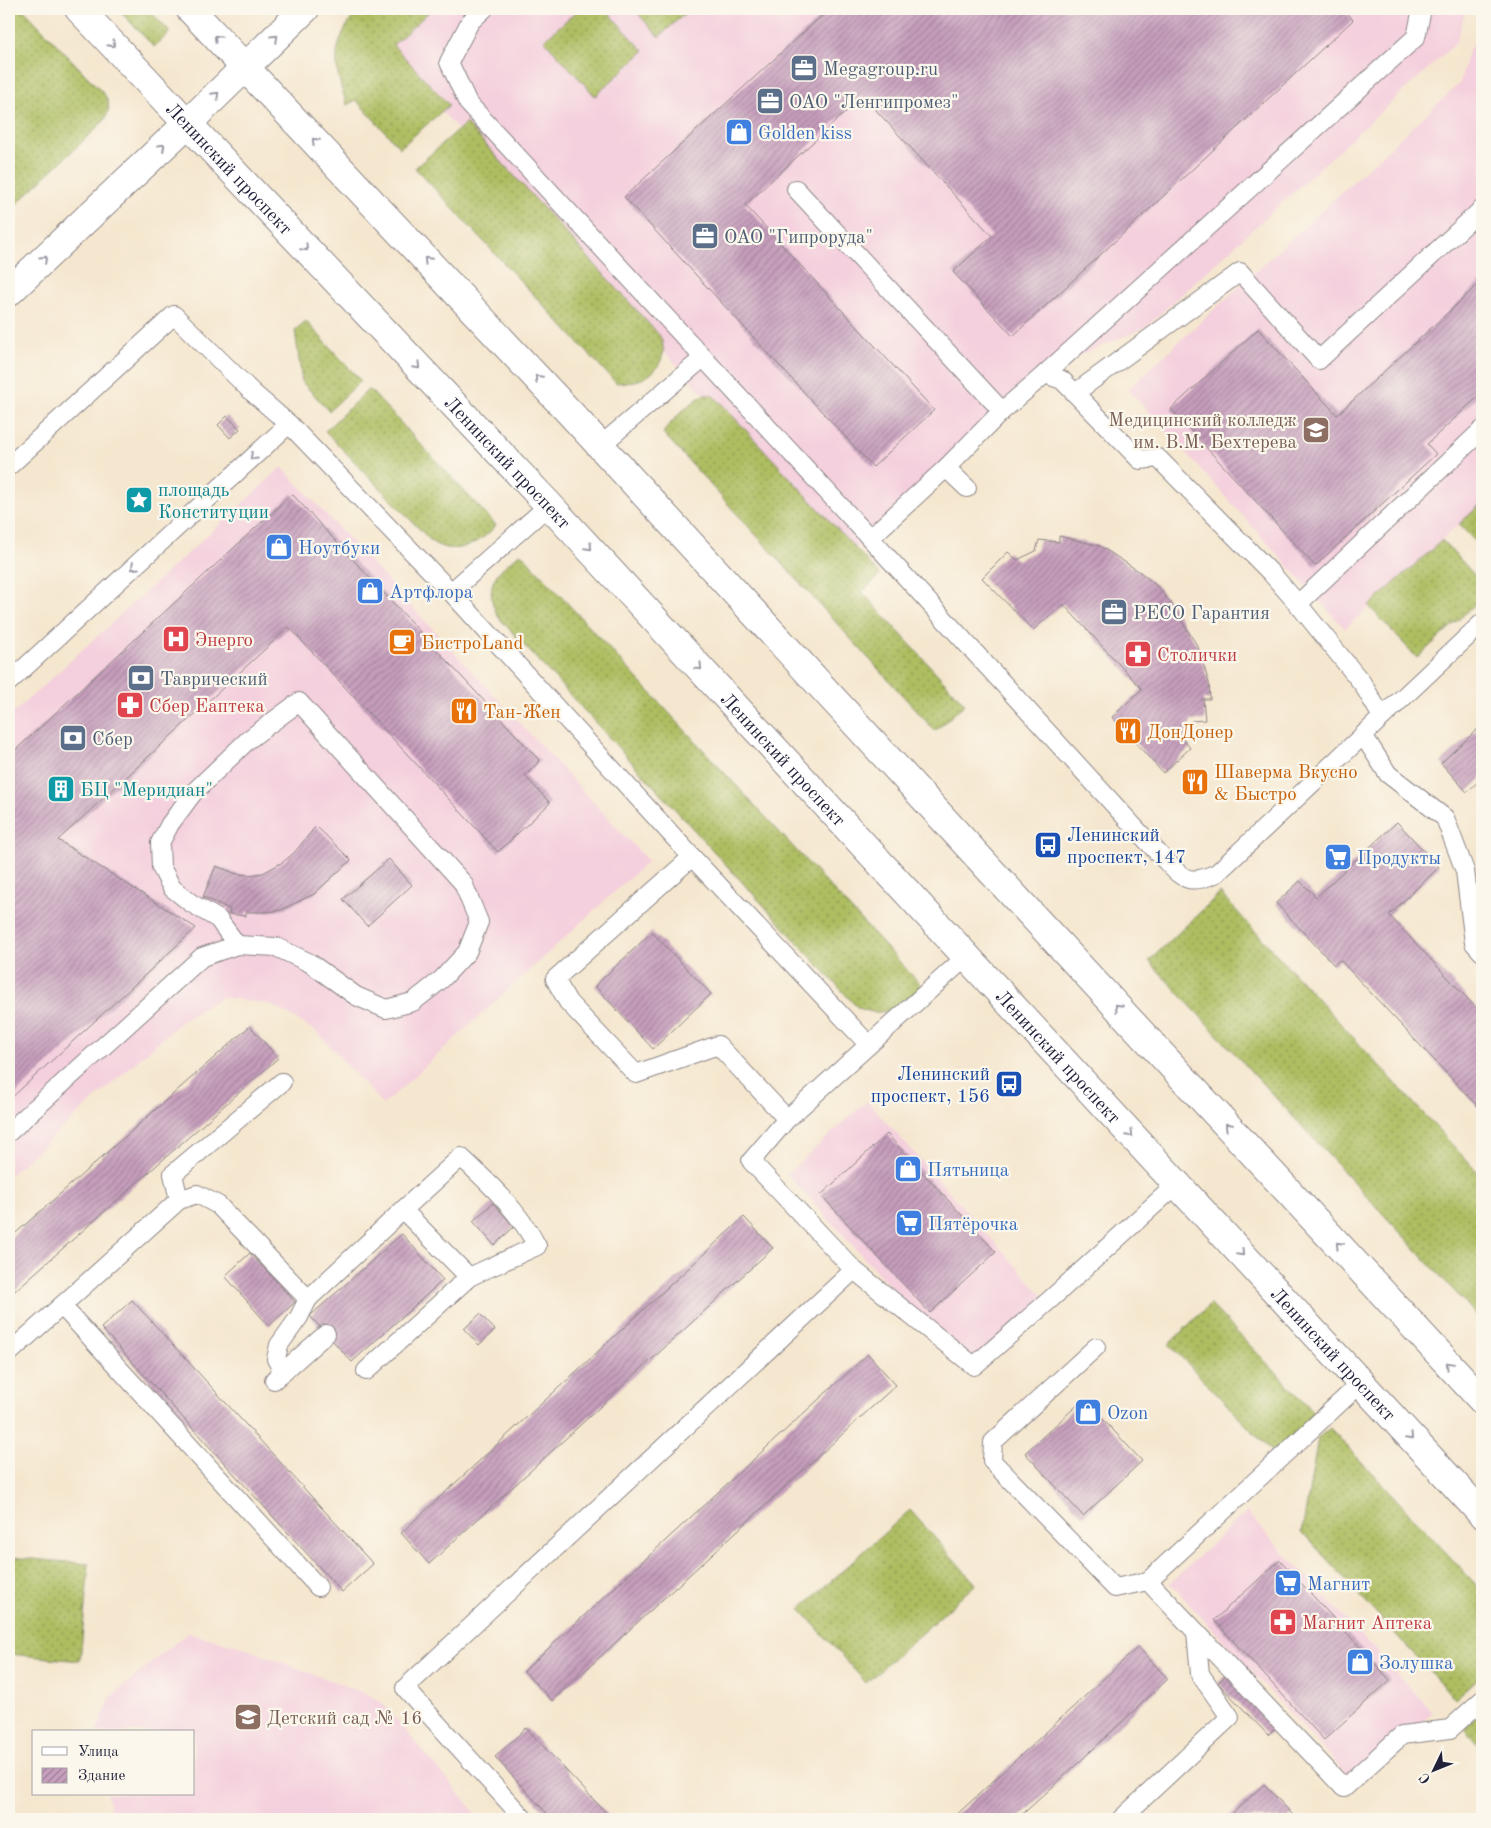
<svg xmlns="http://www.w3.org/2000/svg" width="1491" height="1828" font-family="'Old Standard TT',serif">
<defs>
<pattern id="grass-dots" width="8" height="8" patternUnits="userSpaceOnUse" patternTransform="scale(1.25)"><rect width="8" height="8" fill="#adbd61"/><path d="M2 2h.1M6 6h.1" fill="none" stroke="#8c9951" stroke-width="1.8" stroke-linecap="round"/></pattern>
<pattern id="building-hatch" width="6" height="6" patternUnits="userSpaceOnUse" patternTransform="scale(1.25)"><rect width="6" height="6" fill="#c69ebc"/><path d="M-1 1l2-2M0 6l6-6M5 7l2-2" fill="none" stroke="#a0809a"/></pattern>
</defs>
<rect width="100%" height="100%" fill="#fbf7ec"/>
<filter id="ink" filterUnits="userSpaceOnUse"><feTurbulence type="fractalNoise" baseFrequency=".02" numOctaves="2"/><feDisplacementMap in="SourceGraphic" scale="10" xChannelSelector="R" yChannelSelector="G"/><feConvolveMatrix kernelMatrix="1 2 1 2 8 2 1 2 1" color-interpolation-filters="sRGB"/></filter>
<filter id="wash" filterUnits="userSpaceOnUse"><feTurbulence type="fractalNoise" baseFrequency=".0096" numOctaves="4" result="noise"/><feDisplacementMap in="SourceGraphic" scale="20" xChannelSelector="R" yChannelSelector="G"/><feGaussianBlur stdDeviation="1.12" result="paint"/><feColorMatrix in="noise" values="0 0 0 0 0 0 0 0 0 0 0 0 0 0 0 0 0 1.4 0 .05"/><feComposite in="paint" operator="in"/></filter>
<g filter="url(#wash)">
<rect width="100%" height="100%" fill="#f5e7cf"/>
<g fill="#f4cfdd">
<path d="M419 9H1466L1456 43 1146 327 1048 369 851 553 380 45Z"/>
<path d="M1482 37V503L1345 629 1128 389 1460 83 1468 50Z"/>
<path d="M282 467 648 861 383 1105 317 1032 270 1004 221 997 184 1019 9 1176V717Z"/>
<path d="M867 1101 1045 1298 966 1369 787 1174Z"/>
<path d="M1246 1512 1433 1712 1355 1784 1170 1583Z"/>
<path d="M187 1633 236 1645 369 1695 381 1702 472 1808 477 1819H112L107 1794H194V1732H96L111 1697Z"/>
</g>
<g fill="url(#grass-dots)" stroke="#68704e">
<path d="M9 9H23L105 95C110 105 110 110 104 121L9 211Z"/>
<path d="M118 9H148L170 32 154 47Z"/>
<path d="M359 9H432L393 45 449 105 400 148 356 100 347 105C333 65 330 44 359 9Z"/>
<path d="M579 9H605L644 51 595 96 544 40Z"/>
<path d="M634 9H690L659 37Z"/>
<path d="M466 123 660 336C669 354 658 374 639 380 632 382 624 382 616 383L415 168Z"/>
<path d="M306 321 361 381 329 411 302 382 295 330Z"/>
<path d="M369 389 496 525C481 544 454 557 432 542L325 431Z"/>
<path d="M704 395H712L719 401 880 575 862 592 965 704 935 731 663 433C674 418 688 404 704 395Z"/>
<path d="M1482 503V549L1459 524Z"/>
<path d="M1442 540 1482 583V598L1417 658 1369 606Z"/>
<path d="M521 553 921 985C908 1007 880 1021 856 1006L500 619C491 607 488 589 496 576 501 567 513 560 521 553Z"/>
<path d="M1220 893 1482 1177V1321L1149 961Z"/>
<path d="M1210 1304 1316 1414 1274 1454 1169 1344Z"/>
<path d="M1330 1428 1482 1591V1675L1455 1699 1302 1532 1318 1438Z"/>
<path d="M910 1510 976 1584 866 1683 800 1609Z"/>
<path d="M10 1557 89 1564 80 1661 9 1654Z"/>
<path d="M1482 1712V1749L1464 1729Z"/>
</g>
<g id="blocks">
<g fill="url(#building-hatch)">
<path d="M829 9H1343L1353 20 1013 336 953 272 992 236 863 96 745 205 934 410 873 467 624 197Z"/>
<path d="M1482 281V393L1427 444 1436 454 1315 566 1171 409 1258 329 1337 415Z"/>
<path d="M227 416 240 429 230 438 218 425Z"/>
<path d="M292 494 540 761 525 776 550 803 498 852 289 627 58 840 196 928 9 1100V756Z"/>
<path d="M1059 536 1100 546 1140 572 1157 586 1170 602 1198 647 1209 683 1210 699H1203L1205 720 1191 721 1183 739 1190 748 1163 773 1112 717 1142 689 1063 604 1033 630 982 578 1008 552 1017 560 1036 551 1039 540 1059 542Z"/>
<path d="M1482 725V778L1467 792 1441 763Z"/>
<path d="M1397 822 1439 867 1389 915 1482 1014V1111L1340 960 1334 965 1276 903 1300 881 1316 897Z"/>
<path d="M316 826 351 860 314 894 281 910 266 912H246V916L229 914 230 909 203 897 216 866 237 874 250 875 263 873 283 862 294 853Z"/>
<path d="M389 859 412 885 367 926 343 899Z"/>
<path d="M652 932 711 994 653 1049 595 986Z"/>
<path d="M250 1026 278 1058 9 1296V1239Z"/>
<path d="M887 1134 996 1252 930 1313 821 1195Z"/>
<path d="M493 1203 514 1227 494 1245 473 1221Z"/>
<path d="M744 1217 773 1248 429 1564 401 1533Z"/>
<path d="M402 1234 443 1280 352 1362 310 1316Z"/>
<path d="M250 1253 295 1302 269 1326 225 1276Z"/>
<path d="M132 1300 373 1564 342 1592 101 1328Z"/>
<path d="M480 1314 495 1330 479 1345 464 1329Z"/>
<path d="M868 1354 896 1385 552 1701 524 1671Z"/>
<path d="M1084 1399 1142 1461 1083 1516 1025 1453Z"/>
<path d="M1280 1560 1390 1680 1324 1740 1214 1620Z"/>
<path d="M1138 1647 1168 1679 1046 1793 1017 1819H952Z"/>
<path d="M1231 1671 1280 1723 1268 1735 1218 1683Z"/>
<path d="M526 1728 612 1819H552L526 1791 495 1757Z"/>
<path d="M1264 1784 1293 1815 1288 1819H1226Z"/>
</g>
</g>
</g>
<g filter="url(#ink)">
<use href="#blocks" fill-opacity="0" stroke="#8c8485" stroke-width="1"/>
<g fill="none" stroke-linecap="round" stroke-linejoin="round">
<g stroke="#8c8485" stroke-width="20">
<g id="service">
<path d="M484 9 470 22 449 62 468 103 870 538 1159 854C1181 876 1185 888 1217 873L1482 623"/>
<path d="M796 189 1002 411 946 468 870 538"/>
<path d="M1045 374 1062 380 1140 460 1158 458 1271 573 1298 604 1362 683 1382 717"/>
<path d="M1075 393 1240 272 1319 360 1482 209"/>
<path d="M1002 411 1045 374 1416 37 1422 9"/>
<path d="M600 446 703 358"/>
<path d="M9 466 174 315 252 392 289 424 451 592 692 857 869 1045"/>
<path d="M946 468 967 488"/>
<path d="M451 592 549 505"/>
<path d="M1298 604 1482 430"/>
<path d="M9 682 289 424"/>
<path d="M1363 735 1388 774 1445 818 1465 871 1474 943 1482 952"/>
<path d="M692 857 555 979 568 1002 636 1074 718 1045 787 1119"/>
<path d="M967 956 787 1119 751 1161 854 1270 974 1366 1053 1297 1177 1184"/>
<path d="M9 1132 202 957 237 945 276 947 310 963 356 996 386 1009 413 1002 442 979 467 952 479 922 463 883 299 702 248 740 193 793 170 824 160 843 161 867 172 888 191 903 218 919 237 945"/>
<path d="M179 1200 173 1174 282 1082"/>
<path d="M403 1210 461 1157C489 1183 519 1211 537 1246L469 1277"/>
<path d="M62 1306 318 1587"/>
<path d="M1096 1347 993 1442 992 1461 1115 1588 1148 1581"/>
<path d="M9 1353 179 1200 197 1194 218 1205 308 1299"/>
<path d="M284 1372 276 1359 279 1345 299 1317 308 1299 403 1210 469 1277 366 1371"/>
<path d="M274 1380 326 1334"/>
<path d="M1361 1383 1148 1581 1344 1788 1402 1735 1450 1729 1482 1700"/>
<path d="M524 1819 405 1688 854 1270"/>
<path d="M1121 1819 1230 1717 1200 1674 1196 1632"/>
</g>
</g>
<g stroke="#8c8485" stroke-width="30">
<path id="secondary" d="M9 292 188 123 305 9"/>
</g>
<g stroke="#8c8485" stroke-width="30">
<g id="primary">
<path id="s1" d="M79 9 549 505 1482 1514"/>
<path d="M190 9 571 414 1016 898 1482 1400"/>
</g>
</g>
<use href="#service" stroke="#fff" stroke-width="18"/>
<use href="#secondary" stroke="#fff" stroke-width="28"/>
<use href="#primary" stroke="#fff" stroke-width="28"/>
</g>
<defs><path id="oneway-chevron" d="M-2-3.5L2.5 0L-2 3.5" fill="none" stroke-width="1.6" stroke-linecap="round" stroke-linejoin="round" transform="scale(1.25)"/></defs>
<g stroke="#9c9ca7">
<use href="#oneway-chevron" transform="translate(217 38) rotate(-134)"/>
<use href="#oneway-chevron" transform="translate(275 38) rotate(-44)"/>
<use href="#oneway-chevron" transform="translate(112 44) rotate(46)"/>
<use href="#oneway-chevron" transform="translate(216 95) rotate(-45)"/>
<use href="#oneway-chevron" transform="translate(315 141) rotate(-134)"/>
<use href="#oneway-chevron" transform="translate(162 147) rotate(-43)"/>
<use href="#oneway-chevron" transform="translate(305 248) rotate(46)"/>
<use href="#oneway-chevron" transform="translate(44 259) rotate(-43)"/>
<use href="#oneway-chevron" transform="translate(427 260) rotate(-133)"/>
<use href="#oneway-chevron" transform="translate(417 366) rotate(46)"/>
<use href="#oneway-chevron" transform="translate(538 378) rotate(-133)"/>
<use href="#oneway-chevron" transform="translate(253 457) rotate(137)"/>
<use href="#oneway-chevron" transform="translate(589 547) rotate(47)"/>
<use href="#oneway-chevron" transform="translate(134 567) rotate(137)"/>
<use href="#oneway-chevron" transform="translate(699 667) rotate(47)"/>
<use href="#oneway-chevron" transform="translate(1118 1007) rotate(-133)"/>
<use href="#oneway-chevron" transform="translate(1228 1126) rotate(-133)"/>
<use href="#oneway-chevron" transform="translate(1130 1134) rotate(47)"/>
<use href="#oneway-chevron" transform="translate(1339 1245) rotate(-133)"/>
<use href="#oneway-chevron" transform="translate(1241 1253) rotate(47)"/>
<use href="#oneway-chevron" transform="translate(1449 1365) rotate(-133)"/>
<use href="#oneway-chevron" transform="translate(1410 1437) rotate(47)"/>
</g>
</g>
<defs>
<g id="office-square" transform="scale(1.4375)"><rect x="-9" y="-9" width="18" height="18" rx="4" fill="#5c6f8a" stroke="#fbf7ec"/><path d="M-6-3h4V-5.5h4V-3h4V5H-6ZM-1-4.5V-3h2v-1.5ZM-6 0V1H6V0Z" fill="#fff"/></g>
<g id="shop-square" transform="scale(1.4375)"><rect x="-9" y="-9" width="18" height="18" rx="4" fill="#3f7fe0" stroke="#fbf7ec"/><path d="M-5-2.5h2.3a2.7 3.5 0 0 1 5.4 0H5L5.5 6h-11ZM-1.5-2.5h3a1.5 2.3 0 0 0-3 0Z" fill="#fff"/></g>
<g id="university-square" transform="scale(1.4375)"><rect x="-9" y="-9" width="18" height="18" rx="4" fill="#8d6e63" stroke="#fbf7ec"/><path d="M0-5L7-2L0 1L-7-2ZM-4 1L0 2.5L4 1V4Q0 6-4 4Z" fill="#fff"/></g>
<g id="sight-square" transform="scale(1.4375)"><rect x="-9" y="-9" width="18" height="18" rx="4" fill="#0f9aa8" stroke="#fbf7ec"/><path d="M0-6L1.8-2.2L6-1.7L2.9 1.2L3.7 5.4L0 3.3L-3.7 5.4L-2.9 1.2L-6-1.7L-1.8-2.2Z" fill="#fff"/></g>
<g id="hospital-square" transform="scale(1.4375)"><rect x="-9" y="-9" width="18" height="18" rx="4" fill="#e0444e" stroke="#fbf7ec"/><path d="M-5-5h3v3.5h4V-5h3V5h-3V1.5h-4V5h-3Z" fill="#fff"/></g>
<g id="cafe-square" transform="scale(1.4375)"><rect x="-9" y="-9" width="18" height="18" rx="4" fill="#e8710a" stroke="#fbf7ec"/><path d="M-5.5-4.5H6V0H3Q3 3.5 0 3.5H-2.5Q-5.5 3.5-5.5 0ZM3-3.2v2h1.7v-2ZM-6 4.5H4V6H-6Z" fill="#fff"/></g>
<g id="pharmacy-square" transform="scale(1.4375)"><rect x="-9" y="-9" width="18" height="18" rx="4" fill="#e0444e" stroke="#fbf7ec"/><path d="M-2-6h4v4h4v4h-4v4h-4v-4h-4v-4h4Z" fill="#fff"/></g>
<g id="bank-square" transform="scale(1.4375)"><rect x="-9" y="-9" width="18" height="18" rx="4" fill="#5c6f8a" stroke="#fbf7ec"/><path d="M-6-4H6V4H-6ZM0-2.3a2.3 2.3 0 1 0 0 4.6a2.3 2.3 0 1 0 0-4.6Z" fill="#fff"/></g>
<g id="restaurant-square" transform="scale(1.4375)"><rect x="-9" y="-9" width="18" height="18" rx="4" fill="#e8710a" stroke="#fbf7ec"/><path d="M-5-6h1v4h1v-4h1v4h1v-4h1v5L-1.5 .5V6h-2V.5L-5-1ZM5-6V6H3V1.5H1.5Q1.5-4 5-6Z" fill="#fff"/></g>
<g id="building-square" transform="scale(1.4375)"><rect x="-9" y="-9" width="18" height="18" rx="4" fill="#0f9aa8" stroke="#fbf7ec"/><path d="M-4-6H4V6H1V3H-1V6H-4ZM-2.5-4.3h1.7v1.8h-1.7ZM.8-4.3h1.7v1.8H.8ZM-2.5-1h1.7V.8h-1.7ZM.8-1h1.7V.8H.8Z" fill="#fff"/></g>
<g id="bus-square" transform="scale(1.4375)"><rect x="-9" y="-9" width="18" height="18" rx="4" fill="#1a4fb4" stroke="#fbf7ec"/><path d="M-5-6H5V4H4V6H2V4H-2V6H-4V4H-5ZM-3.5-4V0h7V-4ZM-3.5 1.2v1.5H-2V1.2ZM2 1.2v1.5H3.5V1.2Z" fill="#fff"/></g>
<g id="supermarket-square" transform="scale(1.4375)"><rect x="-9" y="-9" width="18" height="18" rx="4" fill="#3f7fe0" stroke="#fbf7ec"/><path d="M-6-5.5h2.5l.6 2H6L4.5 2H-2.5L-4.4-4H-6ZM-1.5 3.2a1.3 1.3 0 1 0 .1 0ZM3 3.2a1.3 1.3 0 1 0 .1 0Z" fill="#fff"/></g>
<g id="school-square" transform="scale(1.4375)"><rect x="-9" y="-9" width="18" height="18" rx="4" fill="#8d6e63" stroke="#fbf7ec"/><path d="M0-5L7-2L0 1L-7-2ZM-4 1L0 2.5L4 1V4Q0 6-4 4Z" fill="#fff"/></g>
</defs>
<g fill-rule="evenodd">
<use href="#office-square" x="804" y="68"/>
<use href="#office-square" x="770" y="101"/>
<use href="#shop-square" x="739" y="132"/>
<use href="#office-square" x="705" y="236"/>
<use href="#university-square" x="1316" y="430"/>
<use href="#sight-square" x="139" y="500"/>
<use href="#shop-square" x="279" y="547"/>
<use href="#shop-square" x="370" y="591"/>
<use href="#office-square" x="1114" y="612"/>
<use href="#hospital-square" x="176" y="639"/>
<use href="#cafe-square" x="402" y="642"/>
<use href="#pharmacy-square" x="1138" y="654"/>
<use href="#bank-square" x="141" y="678"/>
<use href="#pharmacy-square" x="130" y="705"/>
<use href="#restaurant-square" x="464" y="711"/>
<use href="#restaurant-square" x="1128" y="731"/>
<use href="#bank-square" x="73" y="738"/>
<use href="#restaurant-square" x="1195" y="782"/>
<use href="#building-square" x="61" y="789"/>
<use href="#bus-square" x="1048" y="845"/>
<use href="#supermarket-square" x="1338" y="857"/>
<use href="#bus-square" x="1009" y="1084"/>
<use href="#shop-square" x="908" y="1169"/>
<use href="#supermarket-square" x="909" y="1223"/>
<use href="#shop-square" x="1088" y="1412"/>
<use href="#supermarket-square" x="1288" y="1583"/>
<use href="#pharmacy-square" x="1283" y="1622"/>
<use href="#shop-square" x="1360" y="1662"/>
<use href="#school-square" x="248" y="1717"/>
</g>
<g text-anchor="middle" stroke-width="4.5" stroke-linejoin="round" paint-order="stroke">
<g font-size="19" fill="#4e5e75" stroke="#fbf7ec" text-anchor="start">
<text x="823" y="75">Megagroup.ru</text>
<text x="789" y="108">ОАО "Ленгипромез"</text>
<text x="724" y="243">ОАО "Гипроруда"</text>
<text x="1133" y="619">РЕСО Гарантия</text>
<text x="160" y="685">Таврический</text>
<text x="92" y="745">Сбер</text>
</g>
<g font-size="19" fill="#366cbe" stroke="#fbf7ec" text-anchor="start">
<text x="758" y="139">Golden kiss</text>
<text x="298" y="554">Ноутбуки</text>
<text x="389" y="598">Артфлора</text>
<text x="1357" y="864">Продукты</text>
<text x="927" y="1176">Пятьница</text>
<text x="928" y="1230">Пятёрочка</text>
<text x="1107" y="1419">Ozon</text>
<text x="1307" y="1590">Магнит</text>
<text x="1379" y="1669">Золушка</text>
</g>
<g font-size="19" fill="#22223b" stroke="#fbf7ec">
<text dy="7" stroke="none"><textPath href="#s1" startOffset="219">Ленинский проспект</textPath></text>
<text dy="7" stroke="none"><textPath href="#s1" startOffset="624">Ленинский проспект</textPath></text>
<text dy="7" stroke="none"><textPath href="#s1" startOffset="1029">Ленинский проспект</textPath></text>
<text dy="7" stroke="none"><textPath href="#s1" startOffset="1434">Ленинский проспект</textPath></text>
<text dy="7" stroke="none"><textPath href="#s1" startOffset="1839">Ленинский проспект</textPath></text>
</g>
<g font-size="19" fill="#785e54" stroke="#fbf7ec" text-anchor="end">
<text x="1297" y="426">Медицинский колледж<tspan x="1297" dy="22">им. В.М. Бехтерева</tspan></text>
<text x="267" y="1724" text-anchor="start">Детский сад № 16</text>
</g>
<g font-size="19" fill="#0d838f" stroke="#fbf7ec" text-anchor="start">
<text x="158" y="496">площадь<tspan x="158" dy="22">Конституции</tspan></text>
<text x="80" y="796">БЦ "Меридиан"</text>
</g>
<g font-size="19" fill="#be3a42" stroke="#fbf7ec" text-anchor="start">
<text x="195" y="646">Энерго</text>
<text x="1157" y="661">Столички</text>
<text x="149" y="712">Сбер Еаптека</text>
<text x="1302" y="1629">Магнит Аптека</text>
</g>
<g font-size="19" fill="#c56008" stroke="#fbf7ec" text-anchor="start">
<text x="421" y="649">БистроLand</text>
<text x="483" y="718">Тан-Жен</text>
<text x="1147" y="738">ДонДонер</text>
<text x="1214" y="778">Шаверма Вкусно<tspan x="1214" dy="22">&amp; Быстро</tspan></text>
</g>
<g font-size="19" fill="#164399" stroke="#fbf7ec" text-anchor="start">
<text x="1067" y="841">Ленинский<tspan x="1067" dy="22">проспект, 147</tspan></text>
<text x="990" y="1080" text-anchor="end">Ленинский<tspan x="990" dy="22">проспект, 156</tspan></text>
</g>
</g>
<rect width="1491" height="1828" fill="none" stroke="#fbf7ec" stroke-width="30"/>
<rect x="32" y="1730" width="162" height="65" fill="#fbf7ec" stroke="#a4a2a5"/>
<rect x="42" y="1747" width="25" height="8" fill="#ffffff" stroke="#a4a2a5"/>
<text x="78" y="1756" font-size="15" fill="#22223b">Улица</text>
<rect x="42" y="1768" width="25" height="15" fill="url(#building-hatch)" stroke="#a4a2a5"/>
<text x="78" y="1780" font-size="15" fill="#22223b">Здание</text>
<g transform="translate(1434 1770) rotate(227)" stroke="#fbf7ec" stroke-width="4" paint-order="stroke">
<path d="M0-4L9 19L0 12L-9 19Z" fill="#22223b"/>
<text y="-8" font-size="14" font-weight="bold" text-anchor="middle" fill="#22223b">С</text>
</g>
</svg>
